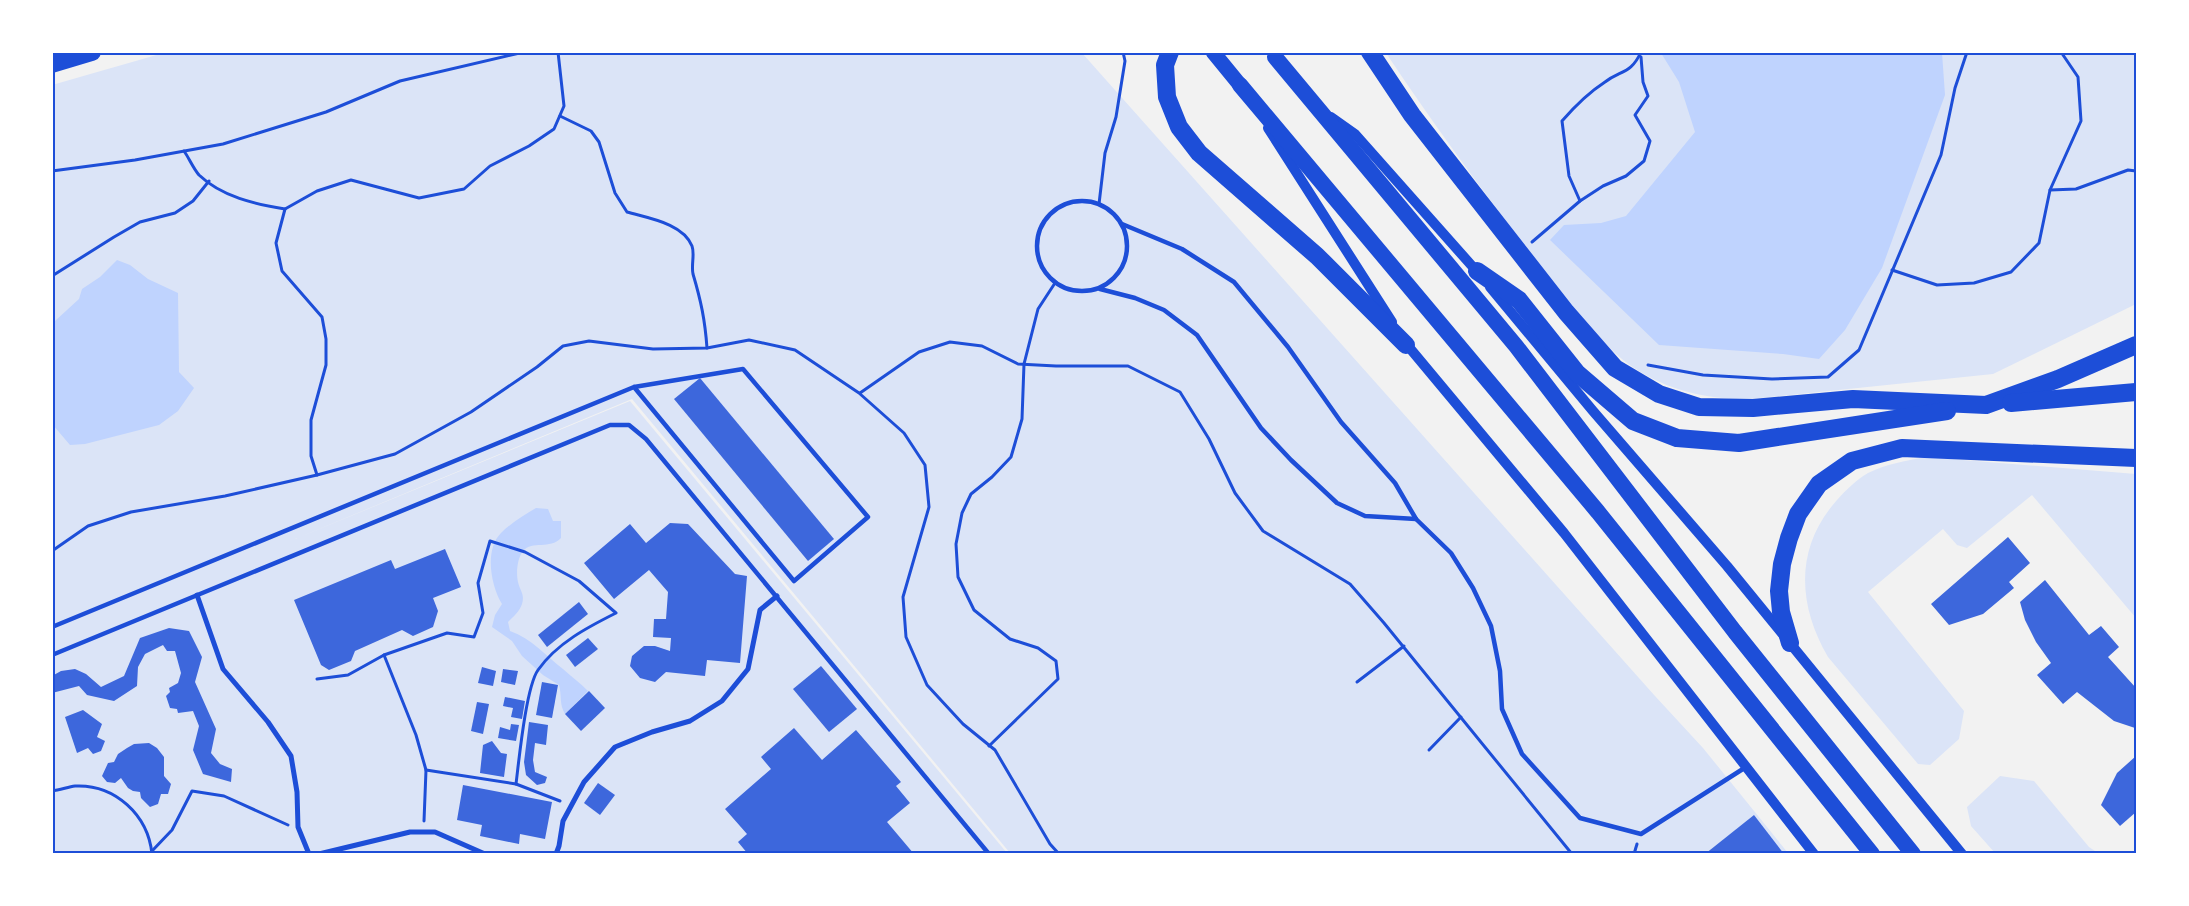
<svg xmlns="http://www.w3.org/2000/svg" width="2189" height="906" font-family="'IBM Plex Serif',serif">
<rect width="100%" height="100%" fill="#f2f2f2"/>
<g fill="#dbe4f7">
<path d="M167 52 1082 53 1655 696 1703 748 1788 853H1010L632 399 295 539 630 401 1007 853H53L52 85Z"/>
<path d="M1386 53H2136V304L1993 374 1751 399C1710 400 1669 391 1634 368 1601 346 1563 295 1539 263 1485 195 1434 125 1386 53Z"/>
<path d="M1925 457 2136 474V618L2032 495 1967 548 1957 545 1943 529 1868 592 1964 711 1959 739 1930 765 1918 764 1828 657C1797 604 1795 547 1837 500 1846 490 1856 480 1868 473 1886 464 1905 461 1925 457Z"/>
<path d="M2000 776 2034 781 2089 847 2098 853H1995L1971 826 1967 807Z"/>
</g>
<g fill="#bfd3fe">
<path d="M1661 53H1942L1945 95 1882 268 1845 330 1819 359 1783 354 1659 345 1550 240 1564 225 1601 223 1626 216 1695 132 1679 82Z"/>
<path d="M117 260 130 265 148 279 178 293 179 372 194 388 178 411 159 425 85 444 70 445 53 425V321H55L79 299 82 289 100 277Z"/>
<path d="M536 508 548 509 553 521H561V538C550 550 532 540 523 551 517 559 516 573 518 582 520 591 525 594 522 604 520 611 513 617 508 622L510 631C532 639 545 655 563 669 572 677 580 683 588 691L565 714C559 704 562 696 559 685L543 675 522 656 512 641 492 627 495 615 502 604C491 586 484 550 501 533 511 523 524 515 536 508Z"/>
</g>
<g fill="#3d67dc">
<path d="M700 378 834 539 808 561 674 399Z"/>
<path d="M670 523 688 524 735 574 747 576 740 663 707 660 705 676 666 672 655 682 640 678 630 666 632 656 644 646H655L670 651 671 638 653 637 654 619H666L668 592 649 570 614 599 584 563 630 524 646 543Z"/>
<path d="M2008 537 2030 563 2009 582 2014 588 1983 614 1949 625 1931 604Z"/>
<path d="M445 549 461 587 433 598 438 611 433 627 413 636 402 630 355 651 351 661 329 670 321 665 294 600 391 560 395 569Z"/>
<path d="M2045 580 2089 635 2101 626 2119 647 2108 657 2136 688 2135 728 2114 721 2077 692 2063 704 2037 675 2051 663 2036 642 2025 620 2020 602Z"/>
<path d="M579 602 588 614 547 647 538 635Z"/>
<path d="M169 628 189 631 202 657 195 682 216 729 211 753 220 764 232 769 231 782 203 774 193 750 199 726 193 711 178 713 177 709 170 708 166 696 170 692 169 688 178 683 181 673 175 651H167L163 645 145 654 138 667 137 686 114 701 87 695 79 686 52 693V676L61 671 75 669 86 674 101 687 124 676 140 638Z"/>
<path d="M588 638 598 649 575 667 566 655Z"/>
<path d="M821 666 857 709 829 732 793 689Z"/>
<path d="M482 667 496 671 493 686 478 683Z"/>
<path d="M503 669 518 671 515 685 501 682Z"/>
<path d="M542 682 558 685 552 718 536 715Z"/>
<path d="M589 691 605 708 581 731 565 714Z"/>
<path d="M505 697 525 701 522 719 511 717 513 708 503 706Z"/>
<path d="M477 702 489 704 483 734 471 731Z"/>
<path d="M83 710 102 724 97 737 105 741 101 751 93 754 88 748 77 753 65 717Z"/>
<path d="M529 722 548 725 546 745 535 743 533 760 535 772 547 777 545 783 537 785 526 775 524 762Z"/>
<path d="M511 724 519 725 516 741 498 738 500 727 510 730Z"/>
<path d="M794 728 822 760 856 730 901 782 896 786 910 803 887 822 914 854H748L738 842 747 834 725 809 771 769 761 757Z"/>
<path d="M492 741 501 753 507 754 504 777 480 773 483 745Z"/>
<path d="M149 743 157 748 164 757V776L171 784 168 794H161L158 804 150 807 141 798 140 792 133 791 128 788 121 778 115 783 107 782 102 776 108 763 114 762 118 754 127 748 134 744Z"/>
<path d="M2136 756V812L2120 826 2101 805 2117 773Z"/>
<path d="M598 783 615 795 600 815 584 803Z"/>
<path d="M463 785 552 802 545 839 520 834 519 844 480 836 482 825 457 820Z"/>
<path d="M1754 815 1784 854H1705Z"/>
</g>
<g fill="none" stroke-linecap="round" stroke-linejoin="round">
<g stroke="#1d4ed8" stroke-width="3">
<path d="M560 116 591 131 599 142 615 193 627 212C647 218 683 223 692 246 695 254 691 265 693 274 701 301 705 320 707 348"/>
<path d="M184 151C189 158 193 168 199 175 222 197 255 204 285 209L317 191 351 180 419 198 464 189 490 166 529 146 554 129 564 106 558 52"/>
<path d="M52 171 135 160 223 144 326 112 400 81 524 52"/>
<path d="M2050 190 2076 189 2128 170 2136 171"/>
<path d="M1580 201 1603 186 1626 176 1644 161 1650 141 1635 115 1648 96 1643 82 1641 57"/>
<path d="M1099 204 1105 153 1116 117 1125 61 1123 52"/>
<path d="M285 209 276 243 282 271 322 317 326 339V365L311 420V456L317 475"/>
<path d="M1532 242 1580 201 1569 176 1562 121C1575 106 1588 93 1605 82 1621 70 1631 74 1641 52"/>
<path d="M1892 270 1937 285 1974 283 2011 272 2039 243 2050 190 2081 121 2078 77 2061 52"/>
<path d="M52 276 114 237 140 222 175 213 193 201 209 181"/>
<path d="M1648 365 1703 375 1772 379 1828 377 1859 350 1941 155 1955 88 1967 52"/>
<path d="M860 393 919 352 950 342 982 346 1018 364 1056 366H1128L1180 392 1209 439 1235 493 1263 531 1350 584 1384 623 1572 854"/>
<path d="M52 551 88 526 131 512 225 496 317 475 395 454 471 412 537 367 563 346 589 341 653 349 707 348 749 340 795 350 859 393 904 433 925 465 929 507 903 597 906 637 927 685 963 724 995 750 1050 844 1059 854"/>
<path d="M384 655 416 735 426 770 424 821"/>
<path d="M317 679 348 675 384 655 447 633 474 637 483 613 478 583 490 541 525 552 579 581 616 613C588 627 557 643 538 670 526 687 519 760 516 784"/>
<path d="M1357 682 1404 646"/>
<path d="M989 746 1058 679 1056 661 1038 648 1010 639 974 610 958 577 956 544 962 513 971 494 992 477 1011 457 1022 419 1024 364 1038 309 1055 283"/>
<path d="M1429 750 1461 717"/>
<path d="M426 770 516 784 560 801"/>
<path d="M52 791C60 790 68 787 75 786 115 784 148 815 152 854"/>
<path d="M152 851 172 830 192 791 224 796 288 825"/>
<path d="M1634 854 1637 844"/>
</g>
<g stroke="#1d4ed8" stroke-width="4.5">
<circle cx="1082" cy="246" r="45"/>
<path d="M1122 224 1182 249 1234 282 1288 347 1341 422 1395 483 1416 519 1451 553 1473 588 1491 626 1500 671 1502 709 1522 754 1580 818 1641 834 1746 767"/>
<path d="M1100 289 1135 298 1164 310 1197 335 1261 428 1291 460 1337 503 1365 516 1416 519"/>
<path d="M52 627 634 387 743 369 868 517 794 581 634 387"/>
<path d="M52 655 610 425H629L646 439 989 854"/>
</g>
<g stroke="#1d4ed8" stroke-width="5">
<path d="M197 595 223 669 268 722 291 756 297 792 298 827 309 854"/>
<path d="M319 854 410 832H435L485 854"/>
<path d="M556 854 559 846 563 821 584 782 615 747 652 732 690 721 722 701 748 669 760 610 777 596"/>
</g>
<g stroke="#1d4ed8" stroke-width="10">
<path d="M1331 117 1355 134 1480 275"/>
<path d="M1268 128 1392 322"/>
<path d="M1490 287 1593 411 1727 566 1962 854"/>
<path d="M1403 340 1564 533 1814 854"/>
</g>
<path stroke="#1d4ed8" stroke-width="15" d="M1213 52 1240 85"/>
<g stroke="#1d4ed8" stroke-width="16">
<path d="M1275 57 1516 346 1735 632 1913 854"/>
<path d="M1240 85 1598 512 1872 854"/>
</g>
<g stroke="#1d4ed8" stroke-width="18">
<path d="M1170 52 1165 65 1167 97 1179 127 1199 153 1317 256 1406 345"/>
<path d="M1370 52 1412 115 1566 312 1615 368 1659 394 1699 407 1753 408 1853 399 1986 405 2058 379 2136 345"/>
<path d="M52 64 92 52"/>
<path d="M1477 271 1519 300 1577 373 1633 421 1677 438 1739 443 1947 411"/>
<path d="M2011 403 2136 392"/>
<path d="M1790 643 1781 612 1779 591 1782 564 1789 538 1798 514 1819 484 1852 461 1902 448 2136 458"/>
</g>
</g>
<rect width="2189" height="906" fill="none" stroke="#ffffff" stroke-width="108"/>
<rect x="54" y="54" width="2081" height="798" fill="none" stroke="#1d4ed8" stroke-width="2"/>
</svg>
